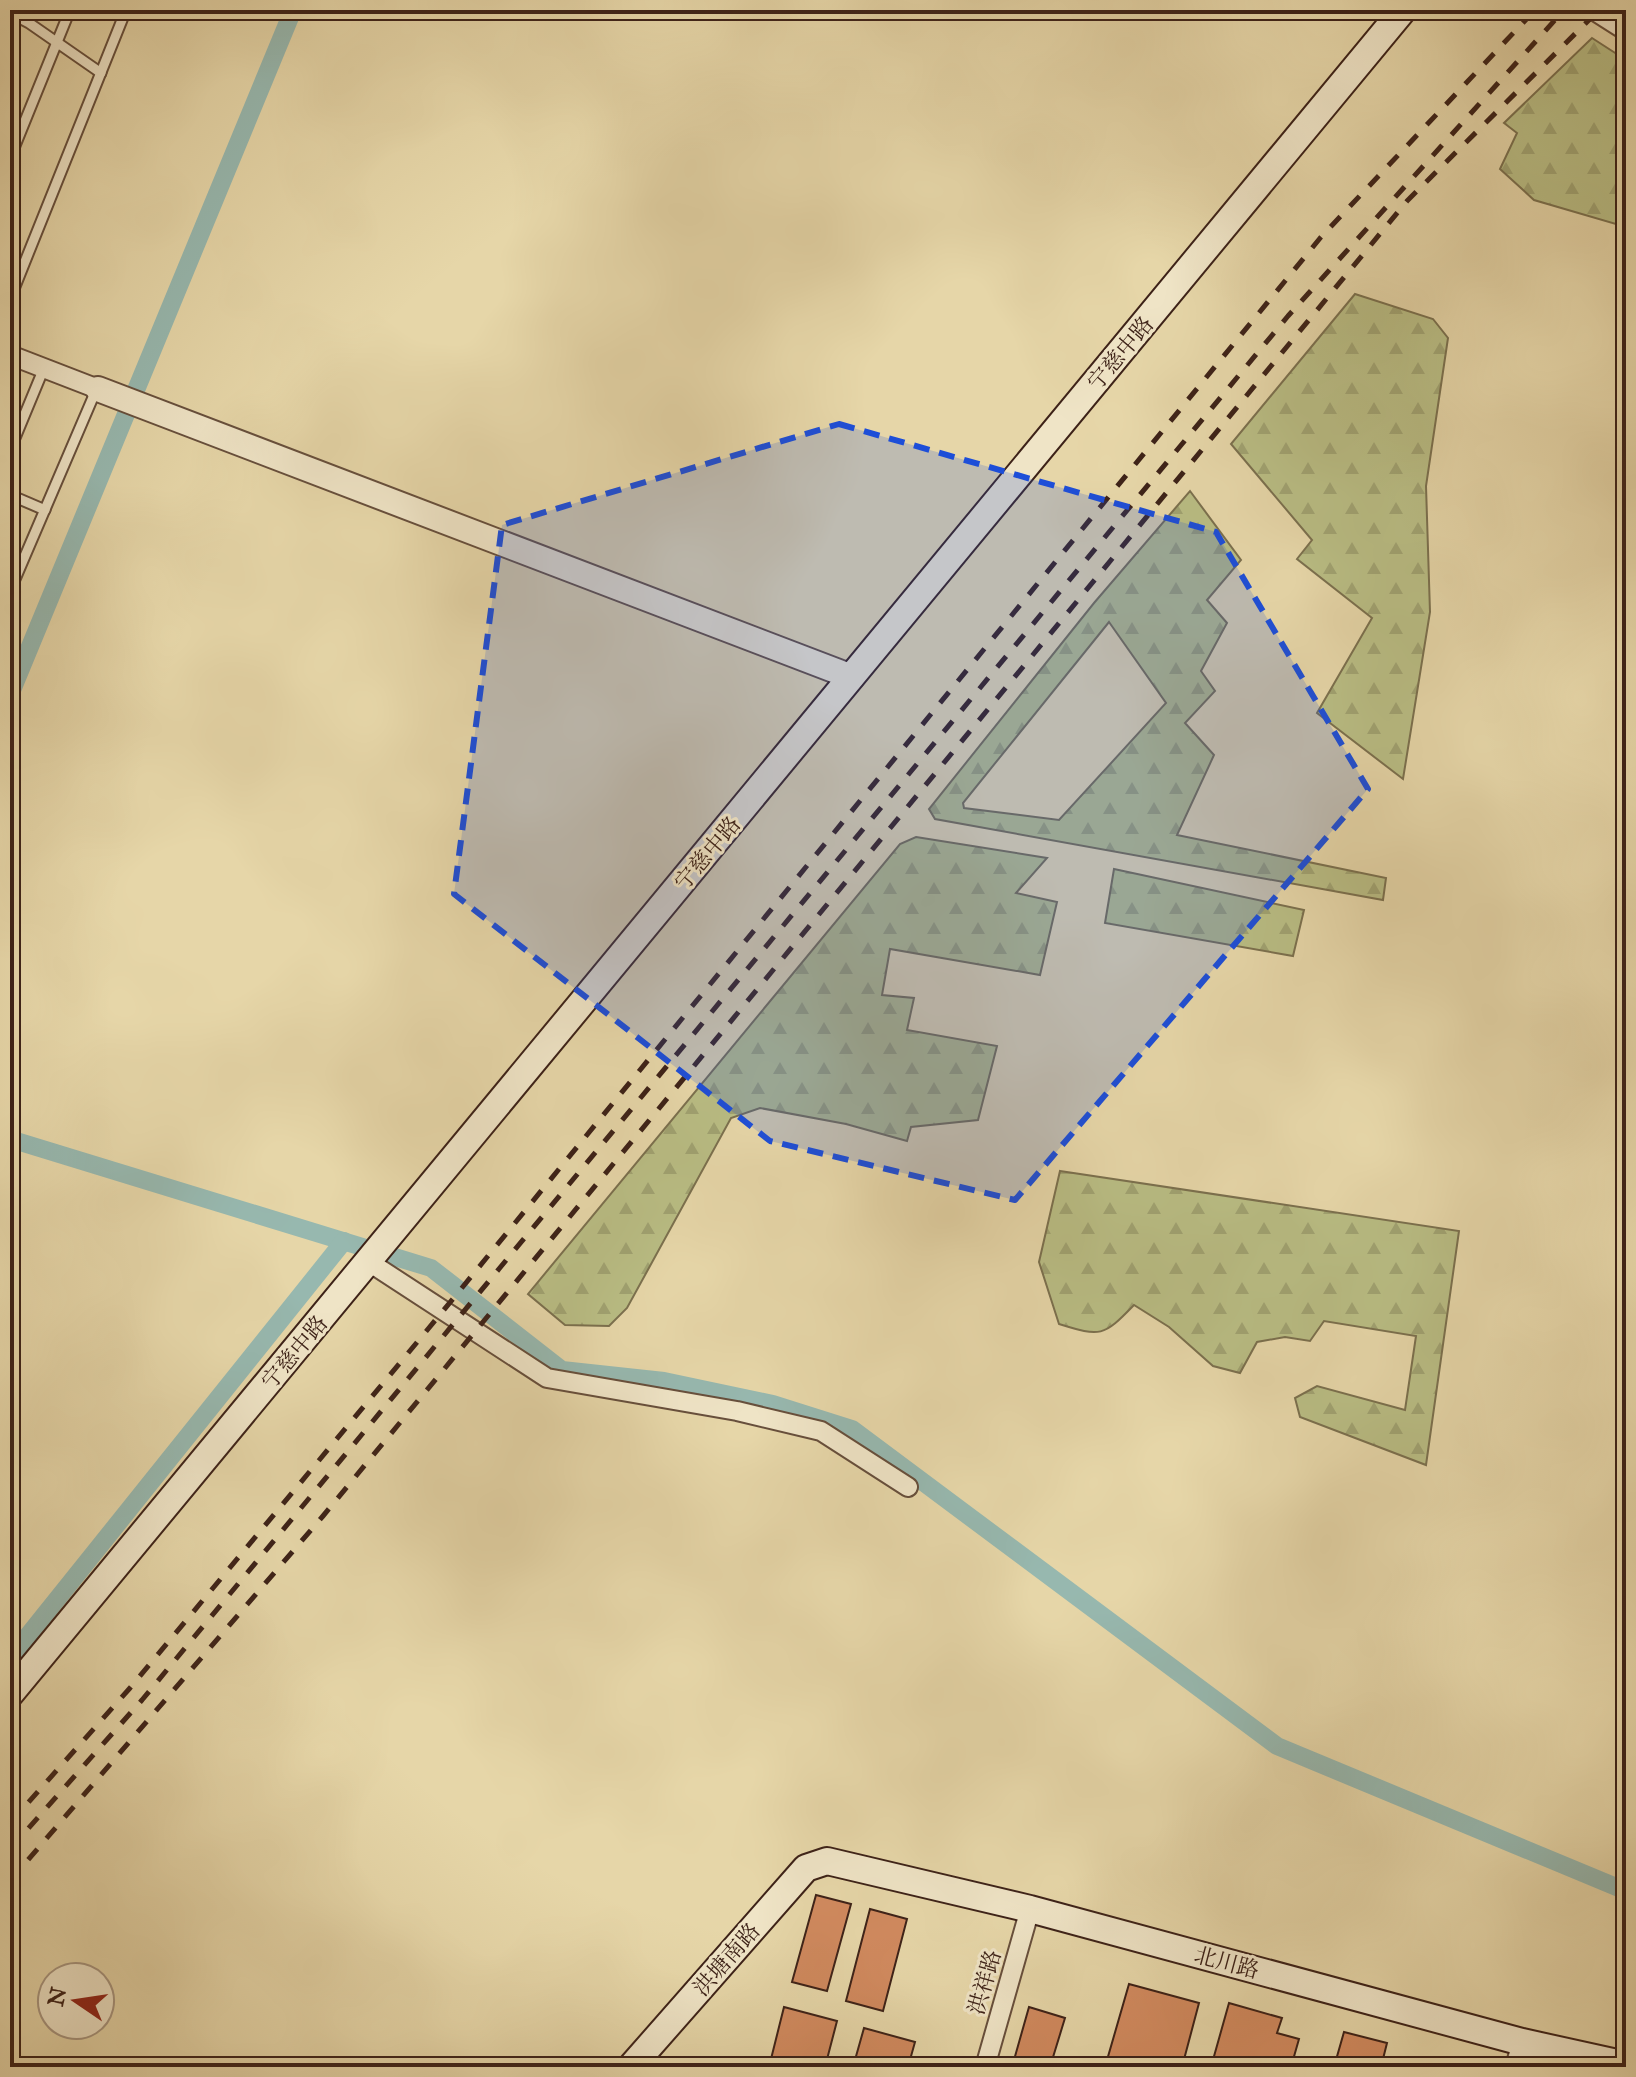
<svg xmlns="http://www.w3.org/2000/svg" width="1636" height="2077" font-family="'IM FELL Great Primer','Noto Serif SC',serif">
<defs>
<pattern id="forest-firs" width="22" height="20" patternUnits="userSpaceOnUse" patternTransform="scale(2)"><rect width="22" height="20" fill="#b9bd84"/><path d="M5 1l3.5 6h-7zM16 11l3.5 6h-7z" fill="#a0a271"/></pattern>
</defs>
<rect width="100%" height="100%" fill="#e6d6a8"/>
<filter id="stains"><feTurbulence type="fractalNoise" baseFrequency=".0025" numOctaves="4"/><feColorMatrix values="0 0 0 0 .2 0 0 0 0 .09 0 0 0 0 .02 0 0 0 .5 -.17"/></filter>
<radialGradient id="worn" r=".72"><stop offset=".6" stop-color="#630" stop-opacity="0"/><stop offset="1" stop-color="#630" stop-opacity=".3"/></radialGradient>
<g fill="url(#forest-firs)" stroke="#7b704e" stroke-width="2" fill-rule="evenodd">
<path d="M1592 38 1626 60V227L1534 200 1500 169 1517 133 1504 123Z"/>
<path d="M1355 294 1433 319 1448 338 1426 486 1430 612 1403 779 1317 713 1372 618 1297 559 1312 540 1231 444Z"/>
<path d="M1190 491 1241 560 1207 600 1227 623 1201 671 1215 691 1185 723 1214 755 1177 835 1386 878 1383 900 935 819 929 809 1094 603ZM1109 622 1166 703 1059 820 964 808 963 803Z"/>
<path d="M916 837 1047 858 1016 893 1057 902 1040 975 890 949 882 995 914 998 907 1030 997 1046 978 1120 911 1127 907 1141 846 1124 760 1108 731 1118 627 1308 609 1326 565 1325 528 1294 900 844Z"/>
<path d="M1114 869 1304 910 1293 956 1105 923Z"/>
<path d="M1060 1171 1459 1231 1426 1465 1300 1417 1295 1398 1317 1386 1405 1410 1416 1336 1324 1321 1310 1341 1285 1337 1257 1342 1240 1373 1213 1366 1169 1327 1134 1305C1103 1337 1101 1337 1059 1324L1039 1262Z"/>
</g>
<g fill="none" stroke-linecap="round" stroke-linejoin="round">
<g stroke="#97b8af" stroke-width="18">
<path d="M10 695 293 10"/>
<path d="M10 1139 431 1268 562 1370 664 1381 773 1404 852 1429 1277 1746 1626 1891"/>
<path d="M10 1658 344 1241"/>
</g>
</g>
<g fill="#d18a5f" stroke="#3d2218" stroke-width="2">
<path d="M816 1895 851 1904 827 1991 792 1982Z"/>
<path d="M870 1909 907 1919 883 2011 846 2001Z"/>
<path d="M1129 1984 1199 2003 1182 2067H1105Z"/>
<path d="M1229 2003 1282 2018 1277 2033 1299 2039 1291 2067H1211Z"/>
<path d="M784 2007 837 2021 825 2067H769Z"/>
<path d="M1029 2007 1065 2018 1050 2067H1012Z"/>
<path d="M864 2028 915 2042 908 2067H853Z"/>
<path d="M1344 2032 1387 2043 1381 2067H1334Z"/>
</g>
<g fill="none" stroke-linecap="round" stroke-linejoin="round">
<g stroke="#674f3c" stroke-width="13">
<g id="service">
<path d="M10 13 29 23 101 73"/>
<path d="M10 29 18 10"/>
<path d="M10 158 70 10"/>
<path d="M10 299 126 10"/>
<path d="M10 450 44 368"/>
<path d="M10 495 45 510"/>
<path d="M10 591 97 388"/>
</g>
</g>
<g stroke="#674f3c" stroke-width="22">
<g id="minor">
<path d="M1593 10 1626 31"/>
<path d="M10 355 98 389"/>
<path d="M369 1262 547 1378 737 1411 821 1431 908 1487"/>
<path d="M985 2067 1030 1909"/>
<path d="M1515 2067 1522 2042"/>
</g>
</g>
<g stroke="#674f3c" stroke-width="28">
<path id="tertiary" d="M98 389 852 677"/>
</g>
<g stroke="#3d2218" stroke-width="30">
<g id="secondary">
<path d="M10 1694 1403 10"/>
<path d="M631 2067 806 1868 827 1861 1030 1909 1522 2042 1626 2065"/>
</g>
</g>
<use href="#service" stroke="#efe4c6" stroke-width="9"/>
<use href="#minor" stroke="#efe4c6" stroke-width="18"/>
<use href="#tertiary" stroke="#efe4c6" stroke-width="24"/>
<use href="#secondary" stroke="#efe4c6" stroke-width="26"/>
<g stroke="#3d2218" stroke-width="5" stroke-dasharray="14 14" stroke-linecap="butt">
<path d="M10 1823 130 1688 443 1311 1321 237 1535 10"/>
<path d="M10 1849 142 1700 1288 316 1564 10"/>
<path d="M10 1881 323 1516 1407 201 1599 10"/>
</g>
</g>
<path fill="#1d4ed8" fill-opacity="0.2" stroke="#1d4ed8" stroke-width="6" stroke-dasharray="16 10" stroke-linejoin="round" d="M839 424 1216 532 1368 789 1015 1200 770 1141 454 894 502 525Z"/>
<g text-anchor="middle" stroke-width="6" stroke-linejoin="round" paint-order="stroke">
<g font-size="22" fill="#3d2218" stroke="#efe4c6">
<text transform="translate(1120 353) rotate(-50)" y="8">宁慈中路</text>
<text transform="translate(707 853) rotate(-50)" y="8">宁慈中路</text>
<text transform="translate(294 1352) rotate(-50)" y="8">宁慈中路</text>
<text transform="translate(726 1959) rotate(-49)" y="8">洪塘南路</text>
<text transform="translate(1227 1962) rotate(15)" y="8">北川路</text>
<text transform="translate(984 1982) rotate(-74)" y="8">洪祥路</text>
</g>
</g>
<rect width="1636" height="2077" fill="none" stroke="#e6d6a8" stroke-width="40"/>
<rect x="12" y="12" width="1612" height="2053" fill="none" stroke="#3d2218" stroke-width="4"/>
<rect x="20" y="20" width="1596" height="2037" fill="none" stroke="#3d2218" stroke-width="2"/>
<g transform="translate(76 2001) rotate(283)"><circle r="38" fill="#efe4c6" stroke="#a89680" stroke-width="2"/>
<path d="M0-6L14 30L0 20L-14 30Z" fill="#8f2418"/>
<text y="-12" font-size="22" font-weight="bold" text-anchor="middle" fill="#3d2218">N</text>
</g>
<rect width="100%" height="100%" filter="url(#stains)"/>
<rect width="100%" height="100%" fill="url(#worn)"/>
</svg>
